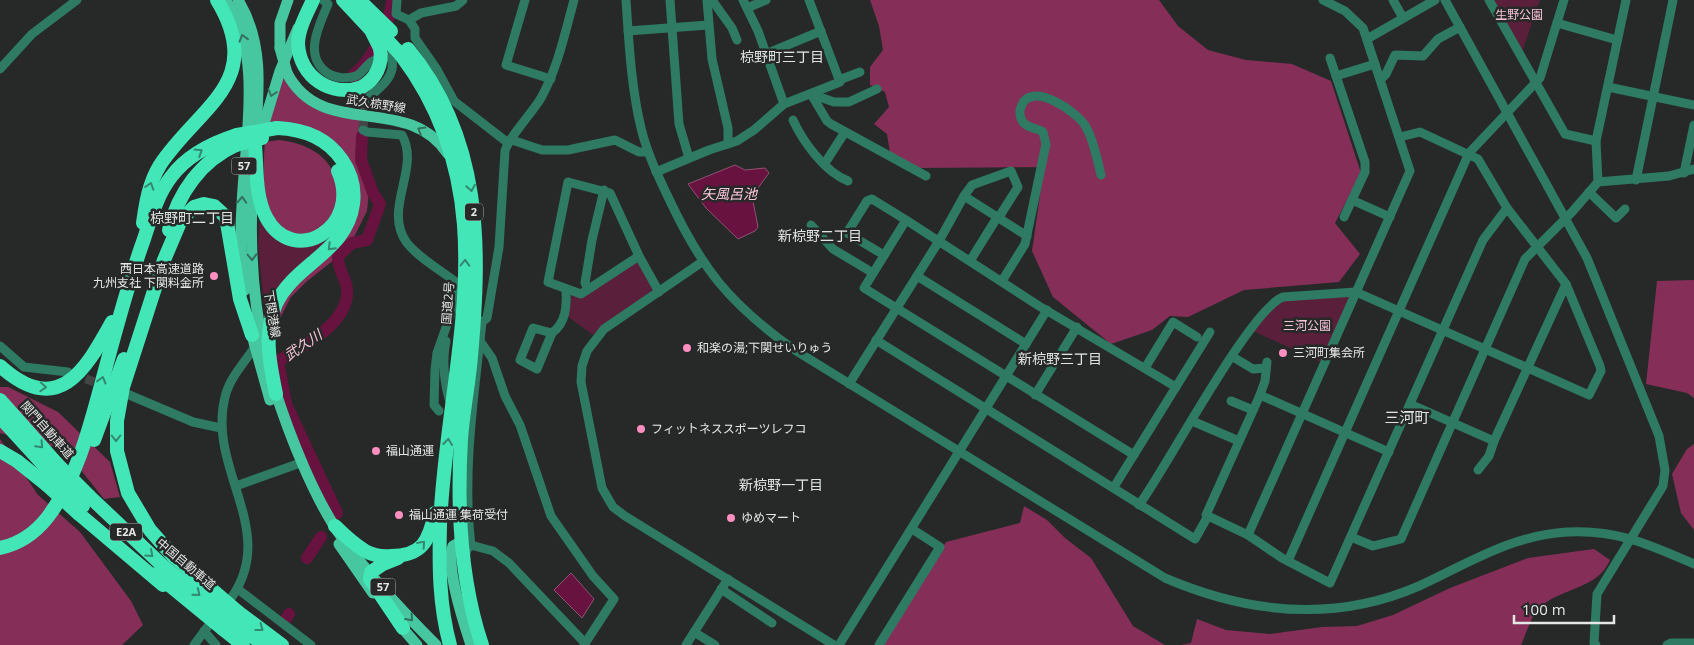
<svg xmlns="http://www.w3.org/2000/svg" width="1694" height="645" font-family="'Open Sans','Noto Sans JP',sans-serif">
<rect width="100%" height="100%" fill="#262928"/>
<g fill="#591f3b">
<path d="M1493 0H1540L1522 52Z"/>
<path d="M348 213 266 327 258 243 260 215 315 244 329 239Z"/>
<path d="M635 263H639L653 287 650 293 601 327 593 335 567 316 572 295Z"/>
<path d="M1350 295 1321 362 1253 331 1276 304 1284 299Z"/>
</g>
<g fill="#852f58">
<path d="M870 0H1159L1178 26 1208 50 1246 60 1292 64 1331 81 1361 173 1335 223 1360 254 1339 282 1244 290 1188 317 1170 316 1152 330 1111 344 1053 297 1032 251 1044 167 916 168 890 153 887 134 874 124 889 107 885 92 870 85V67L883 50 879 26Z"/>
<path d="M283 74C308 109 319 115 361 120L359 155 368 178 369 191 367 211 353 239 354 244 306 282 291 297 275 328C284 276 331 268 354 224L338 147 267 124Z"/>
<path d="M280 140C302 143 325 152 334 174 338 183 337 196 338 206L319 232C312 233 303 235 296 234 258 229 263 168 265 142Z"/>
<path d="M1694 280V398L1687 393 1646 384 1657 281Z"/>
<path d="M0 387H8L58 412 110 462 120 497 104 499 64 449 0 433Z"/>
<path d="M0 439 38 495 80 532 131 601 143 625 122 645H0Z"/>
<path d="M1694 444V530L1681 513 1672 474 1687 449Z"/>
<path d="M1024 506 1047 520 1065 538 1091 558 1133 626 1165 645H881L946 542 1020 523Z"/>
<path d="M1594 549 1610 560C1598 589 1561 588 1540 607 1533 612 1525 636 1521 645H1181L1191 643 1197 619 1226 630 1270 634 1322 627 1357 626 1393 615 1450 588 1528 558Z"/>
</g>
<g fill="#681240" stroke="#8e5272">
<path d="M735 165 745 170 765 168 769 173 758 188 753 201 758 227 755 231 738 239 706 208 688 184Z"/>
<path d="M571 573 594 599 582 618 554 590Z"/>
</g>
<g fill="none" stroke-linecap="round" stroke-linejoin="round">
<g stroke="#681240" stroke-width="12">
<path d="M363 98 354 74C371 62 391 21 392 0"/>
<path d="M337 513 286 404 278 361C302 347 350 323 347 289 346 277 337 269 338 256L352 243 367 240 380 204 373 193 361 160 362 136"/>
<path d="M307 558 321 537"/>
<path d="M285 620 289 614"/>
</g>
<g stroke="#434645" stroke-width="9" stroke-dasharray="9 4.5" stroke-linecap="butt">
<path d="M363 130 365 100"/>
<path d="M73 374 105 386"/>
</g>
<g stroke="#2f7a63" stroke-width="9">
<path d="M323 0 328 4C319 26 302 57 329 74 336 78 348 79 356 76 363 73 366 64 373 61 385 56 389 59 401 49"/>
<path d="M397 0 396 14 409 20"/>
<path d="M463 0 456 6 421 13 409 20 415 29V38L436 68 454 101 508 143"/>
<path d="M525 0 506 65 551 79"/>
<path d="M626 0C629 43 631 86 641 128 647 153 658 176 669 199 702 269 729 303 793 349L1165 578C1249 614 1334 623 1419 586 1467 564 1512 535 1567 532 1617 529 1650 545 1694 564"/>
<path d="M670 0 679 124 689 158"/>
<path d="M707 0 712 59 728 128V144"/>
<path d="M712 0 732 28 737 40"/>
<path d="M743 0 758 31 784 104"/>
<path d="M1393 0 1403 18"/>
<path d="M1445 0 1587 258 1659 436 1665 470 1663 486 1597 594 1594 643 1596 645"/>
<path d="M1489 0 1565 134 1596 141"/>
<path d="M747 8 766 0"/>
<path d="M1557 23 1617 40"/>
<path d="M628 31 708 25"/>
<path d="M1367 39 1435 0"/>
<path d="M766 54 821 31"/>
<path d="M1330 58 1365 162V172L1344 217"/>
<path d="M0 69 32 34 77 0"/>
<path d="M1336 76 1375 64"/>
<path d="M1381 79 1386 74 1395 55 1423 56 1438 39 1460 27"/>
<path d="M839 80 860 72"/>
<path d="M1608 87 1694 105"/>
<path d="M811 94 827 121 831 124 926 176"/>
<path d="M811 94 834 102H849L877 89"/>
<path d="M365 100C378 90 398 76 391 57"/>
<path d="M793 120C803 142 825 172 848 181"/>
<path d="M363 130 367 132 402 135C421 169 382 209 407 243 419 258 440 270 456 282V299L437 353 435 370 434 405 439 411"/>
<path d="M512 140 542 150H568L615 140 639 152H647"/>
<path d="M825 163 845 132"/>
<path d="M656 172 709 150 737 141 754 130 784 104 840 82 809 0"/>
<path d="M1684 173 1694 125"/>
<path d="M1636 180 1673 0"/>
<path d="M1598 182 1596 141 1626 0"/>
<path d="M1589 192 1616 218 1625 209"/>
<path d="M964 196 972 185 1011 171 1018 187 999 217"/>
<path d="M1352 200 1390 217"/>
<path d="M811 225 833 249 873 273"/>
<path d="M884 255 847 233 867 201 872 199 906 220"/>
<path d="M639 256 581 294 548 282 568 182 610 193 639 256 659 292"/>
<path d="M970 261 998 216"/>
<path d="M702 262 604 329 587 351 582 366 581 382 602 488 613 507 625 516 834 645"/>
<path d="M917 276 1026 344"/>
<path d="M1002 281 1025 244 1046 144 1043 132C1037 128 1027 128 1023 122 1020 118 1019 112 1021 107 1030 79 1078 112 1086 127 1094 141 1097 159 1101 175"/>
<path d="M588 289 585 283 592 240 604 190"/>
<path d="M552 333 537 369 520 360 533 328 552 333C566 323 567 306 566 289"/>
<path d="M876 340 1195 539 1208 516"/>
<path d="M446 341C442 360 444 383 450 402"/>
<path d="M480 341 492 358 505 396 520 425 551 516 593 576 614 599 584 645"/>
<path d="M0 346 24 367 68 372"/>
<path d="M1233 357 1253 369 1266 368"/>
<path d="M1145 368 1173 322 1197 337"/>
<path d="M849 384 939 241 964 196 1027 236"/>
<path d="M127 394 193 422 221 428"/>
<path d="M1035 395 1077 327"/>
<path d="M1260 395 1265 381 1267 362"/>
<path d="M1231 401 1253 410"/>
<path d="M1410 404 1494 441 1566 284"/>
<path d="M1192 421 1239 441"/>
<path d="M1389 452 1260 395 1206 515 1248 535 1282 558 1330 583 1483 240 1507 208"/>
<path d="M1134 455 864 288 906 220 1039 306 1176 387"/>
<path d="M1478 470 1489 456 1494 441"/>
<path d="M236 486 303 462"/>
<path d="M1114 487 1210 332"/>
<path d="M1139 505C1167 467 1250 309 1283 297L1356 292 1589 395 1601 371 1600 366 1566 284 1507 208 1478 159 1420 132 1400 137"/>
<path d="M1248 535 1410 171 1363 28 1345 11 1323 0"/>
<path d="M1351 537 1373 546 1401 539 1525 259 1572 212 1598 182 1669 176 1694 169"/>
<path d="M467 544 493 551 509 563 585 643"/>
<path d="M465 558 467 549 471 546C462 471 474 397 482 322L487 318 499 247 505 151C508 138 533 112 541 98 558 67 565 33 574 0"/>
<path d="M1288 561 1469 153 1540 78 1564 0"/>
<path d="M721 589 772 623"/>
<path d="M239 590 311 645"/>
<path d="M225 606C285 535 206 472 225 397 229 379 244 363 254 348"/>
<path d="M204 631 216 645"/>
<path d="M694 632 715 645"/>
<path d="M194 645 215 617"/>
<path d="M686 645 728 579"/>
<path d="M839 645 1047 310"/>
<path d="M879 645 940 547 912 529"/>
<path d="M1667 645 1671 643H1694"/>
</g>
<g stroke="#46c79f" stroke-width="11">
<path d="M225 0C265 52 244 144 242 206 240 234 241 263 245 290"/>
<path d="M238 0C264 42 259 91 255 139"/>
<path d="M280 48V23L288 0"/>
<path d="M287 73C322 141 407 92 448 154"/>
<path d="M262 130 280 71 298 28"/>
<path d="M253 180C249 239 252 297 265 355"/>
<path d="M250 328 270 400"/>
<path d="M274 387C289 434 314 499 343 539 370 577 403 612 436 645"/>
<path d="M462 541 453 546C445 567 464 623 471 645"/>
<path d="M339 544 373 593"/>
<path d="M398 623 417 645"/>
</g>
<g stroke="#43e6b7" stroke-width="14">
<path d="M313 0C307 13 298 29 298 44 300 77 331 98 362 87"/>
<path d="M343 0 371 30 380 48"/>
<path d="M359 0 391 31"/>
<path d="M408 49C482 139 481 246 471 356 469 383 463 411 461 439 457 507 460 580 482 645"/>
<path d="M401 55C512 202 447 360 440 525 439 566 439 605 450 645"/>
<path d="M255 145C257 168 255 196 266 217 293 269 363 227 338 171"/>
<path d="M143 223C146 202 149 183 160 165 198 107 267 82 217 0"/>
<path d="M169 230C178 193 201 161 236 145"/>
<path d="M0 366C58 418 85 371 112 322"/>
<path d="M276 394C270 365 263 333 276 304 294 264 347 252 353 204 355 189 351 173 342 160 327 138 303 129 277 128"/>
<path d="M0 400 57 464"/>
<path d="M0 417 52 474"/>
<path d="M94 440 124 359"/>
<path d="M0 451 17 461 47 485"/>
<path d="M89 496 164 567"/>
<path d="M79 514 163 585"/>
<path d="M335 526C344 535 354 544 365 551 373 555 382 557 391 556 422 556 429 541 435 513"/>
<path d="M0 548C19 544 35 533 47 518 78 478 91 422 104 374 116 329 128 283 144 239 151 218 157 195 171 177 187 155 212 143 237 135"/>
<path d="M173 556 150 530 128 493 117 451V421L123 387 164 260 181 220 194 207 204 204 214 206 226 217 240 299 252 335"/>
<path d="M398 558 383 564 371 572 370 579 403 628"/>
<path d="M238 612 282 645"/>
<path d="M230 620 264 645"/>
<path d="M223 629 243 645"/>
</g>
<path stroke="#46c79f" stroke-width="11" d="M280 48 287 73"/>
<g stroke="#43e6b7" stroke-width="14">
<path d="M375 27 401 55"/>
<path d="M362 87C376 79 383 64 380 48"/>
<path d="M237 135 277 128"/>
<path d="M236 145 262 138"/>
<path d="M57 464 89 496"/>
<path d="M52 474 83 506"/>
<path d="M47 485 79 514"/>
<path d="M173 556 238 612"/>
<path d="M164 567 230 620"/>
<path d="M156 574 223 629"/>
</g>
</g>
<defs><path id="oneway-chevron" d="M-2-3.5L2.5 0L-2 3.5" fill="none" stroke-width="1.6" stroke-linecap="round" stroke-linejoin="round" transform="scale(1.25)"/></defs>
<g stroke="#34705e">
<use href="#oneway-chevron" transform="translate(243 38) rotate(-107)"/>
<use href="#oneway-chevron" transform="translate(272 93) rotate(108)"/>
<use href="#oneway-chevron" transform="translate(421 130) rotate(-149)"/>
<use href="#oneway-chevron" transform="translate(242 200) rotate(-87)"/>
<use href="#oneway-chevron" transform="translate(252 257) rotate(88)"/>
<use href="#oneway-chevron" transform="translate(410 618) rotate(48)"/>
</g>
<g stroke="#348870">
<use href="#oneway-chevron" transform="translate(199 152) rotate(-32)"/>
<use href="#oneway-chevron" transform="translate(150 186) rotate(-72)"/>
<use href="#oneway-chevron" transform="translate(471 188) rotate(80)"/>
<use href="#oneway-chevron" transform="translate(331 247) rotate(135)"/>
<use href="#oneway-chevron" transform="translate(465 263) rotate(-89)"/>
<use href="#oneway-chevron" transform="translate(102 380) rotate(-75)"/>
<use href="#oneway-chevron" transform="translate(43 387) rotate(3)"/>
<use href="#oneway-chevron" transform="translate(116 438) rotate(90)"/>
<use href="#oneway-chevron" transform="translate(448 442) rotate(-83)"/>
<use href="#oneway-chevron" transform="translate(40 445) rotate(47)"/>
<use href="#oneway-chevron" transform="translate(422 544) rotate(-49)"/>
<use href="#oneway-chevron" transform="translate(150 554) rotate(42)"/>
<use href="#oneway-chevron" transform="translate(197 593) rotate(39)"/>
<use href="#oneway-chevron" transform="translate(260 628) rotate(37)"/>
</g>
<g fill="#fd8ebf" stroke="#262928" stroke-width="2">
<circle cx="214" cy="276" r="5"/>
<circle cx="687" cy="348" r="5"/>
<circle cx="1283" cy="353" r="5"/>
<circle cx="641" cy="429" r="5"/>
<circle cx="376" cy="451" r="5"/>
<circle cx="399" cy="515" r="5"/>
<circle cx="731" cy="518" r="5"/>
</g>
<g text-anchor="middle" stroke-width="5" stroke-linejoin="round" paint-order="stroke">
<g fill="#262928" stroke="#acaeae" stroke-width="1">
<rect x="231.5" y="157.5" width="25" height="17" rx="4"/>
<rect x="465" y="203.5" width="18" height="17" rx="4"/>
<rect x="110" y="523.5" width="32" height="17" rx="4"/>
<rect x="370.5" y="578.5" width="25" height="17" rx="4"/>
</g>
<g font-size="11" font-weight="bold" fill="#e5e7e7">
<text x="244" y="170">57</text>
<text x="474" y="216">2</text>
<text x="126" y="536">E2A</text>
<text x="383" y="591">57</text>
</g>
<g font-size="12" fill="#f5c3d7" stroke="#262928">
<text x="1519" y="19">生野公園</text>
<text x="1307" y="330">三河公園</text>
</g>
<g font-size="12" fill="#e5e7e7" stroke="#262928">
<text transform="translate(376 104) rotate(9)" y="4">武久椋野線</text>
<text transform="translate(448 303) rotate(-86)" y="4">国道2号</text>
<text transform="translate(272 314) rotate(81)" y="4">下関港線</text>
<text transform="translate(47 430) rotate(48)" y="4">関門自動車道</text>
<text transform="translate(186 564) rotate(40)" y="4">中国自動車道</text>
</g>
<g font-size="12" fill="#e5e7e7" stroke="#262928" text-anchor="start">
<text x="204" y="273" text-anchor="end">西日本高速道路<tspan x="204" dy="14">九州支社 下関料金所</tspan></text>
<text x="697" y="352">和楽の湯;下関せいりゅう</text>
<text x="1293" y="357">三河町集会所</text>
<text x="651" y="433">フィットネススポーツレフコ</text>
<text x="386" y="455">福山通運</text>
<text x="409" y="519">福山通運 集荷受付</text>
<text x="741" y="522">ゆめマート</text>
</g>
<g font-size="14" fill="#e0e4e3" stroke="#262928">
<text x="782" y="62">椋野町三丁目</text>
<text x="192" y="223">椋野町二丁目</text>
<text x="820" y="241">新椋野二丁目</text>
<text x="1060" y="364">新椋野三丁目</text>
<text x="781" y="490">新椋野一丁目</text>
</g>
<g font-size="14" font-style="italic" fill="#fac8db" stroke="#262928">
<text x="729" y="199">矢風呂池</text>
<text transform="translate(303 345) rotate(-34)" y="5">武久川</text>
</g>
<g font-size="15" fill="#e0e4e3" stroke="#262928">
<text x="1407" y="423">三河町</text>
</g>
</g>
<path d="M1514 615v8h100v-8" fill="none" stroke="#e5e7e7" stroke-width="2.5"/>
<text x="1522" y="615" font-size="15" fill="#e5e7e7" stroke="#262928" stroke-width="4" paint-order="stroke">100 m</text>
</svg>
